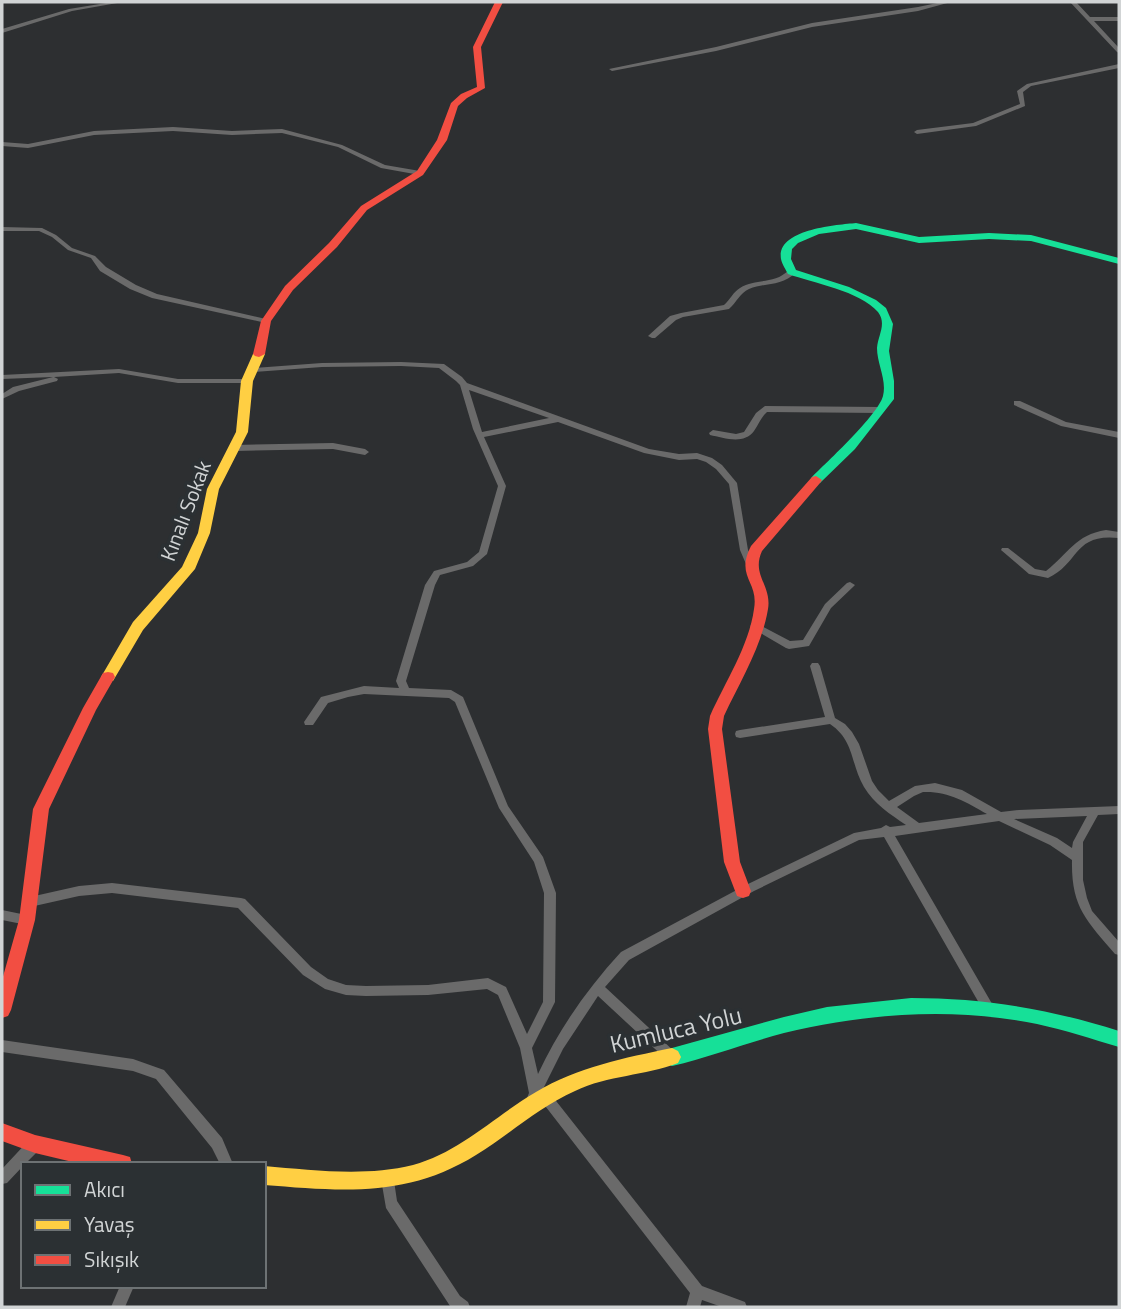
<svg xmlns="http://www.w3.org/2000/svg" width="1121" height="1309" font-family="'Titillium Web',sans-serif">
<rect width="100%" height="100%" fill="#2d2f31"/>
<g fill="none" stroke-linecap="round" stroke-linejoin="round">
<g fill="#6a6a6a" fill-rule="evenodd">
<path d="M112 2H123L72 11 2 33V29L69 9Z"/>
<path d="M942 2H951L918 11 812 27 716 51 612 71 609 69 716 47 812 23 918 7Z"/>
<path d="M1070 2H1076L1090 17H1119V21H1094L1119 48V53L1117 52Z"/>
<path d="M1119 64V68L1031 86 1023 92 1025 106 976 126 917 134 914 132 917 130 973 123 1020 104 1017 91 1027 84Z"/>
<path d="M173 127 232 131 282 129 342 145 385 165 420 171 423 173 420 175 381 168 338 147 282 133 232 135 173 131 94 135 28 148 2 146V142L28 144 94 131Z"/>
<path d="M2 227 42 228 56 235 72 248 95 256 106 267 136 285 157 294 266 319 270 321 266 323 152 298 130 289 100 271 91 258 68 250 52 237 39 231H2Z"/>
<path d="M789 270H792L796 272C782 287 766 282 749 289 740 293 736 303 729 309L683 317 676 320 655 338H652L648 336 670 316 681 313 724 305C730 300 733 292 740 288 756 278 774 285 789 270Z"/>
<path d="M401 362 444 364 462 377 467 383 649 449 679 454 697 453 712 458 722 465 737 483 748 550 754 562 749 565 746 564 740 550 729 484 716 469 706 462 697 459 679 460 644 453 558 422 484 437 506 486 487 554 473 566 440 575 435 585 406 681 409 688 451 690 463 697 508 806 543 857 556 893 555 1002 532 1048 538 1074C559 1029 587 989 621 952L746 885 854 833 881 828 886 825 890 827 906 825C890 814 874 804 864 787 850 763 855 741 830 724L740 738 736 737 735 734 736 731 740 730 825 717 810 666 812 663H818L820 666 835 718 845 724 852 732 859 744 872 781 878 790 889 801 915 786 935 783 962 790 1001 812 1019 810 1119 806V814L1098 815 1083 842V880L1087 898 1092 911 1119 942V955L1115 954C1086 920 1071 907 1072 860L1050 845 999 821 895 836 991 1002 993 1006 991 1010 987 1012 983 1010 884 837 859 840 754 891 629 960 605 987 676 1053 678 1057 676 1061 672 1063 668 1061 598 996 563 1049 542 1091 545 1090 549 1092 702 1286 745 1302 747 1307H722L702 1300 700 1307H686L690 1293 539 1098 534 1109 530 1111 526 1109 524 1105 529 1093 520 1048 498 995 487 989 428 995 366 996 346 995 325 989 303 975 238 908 112 893 79 896 30 907 26 906 24 902 26 898 30 897 79 886 112 883 241 898 245 899 311 967 328 979 346 985 366 986 428 985 488 978 506 987 527 1034 543 1002 544 893 534 862 499 808 455 702 449 698 364 694 348 697 328 703 313 725H305L304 722 321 697 364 686 399 688 396 681 425 585 434 571 467 562 479 552 498 486 473 429 460 385 456 381 439 368 401 366 322 367 254 372 250 370 254 368 322 363ZM469 390 549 418 482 432ZM923 792C948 791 966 802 987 814L919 823 897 807 914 796ZM1087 816 1073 842 1072 848 1057 838 1014 819Z"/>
<path d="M119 369 178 379H247L251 381 247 383H178L119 373 54 377 58 379 57 381 19 391 2 399V394L13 387 53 377 2 379V375Z"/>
<path d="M1014 401H1020L1066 422 1119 432V438L1061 426 1014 405Z"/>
<path d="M765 406 881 407 885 410 881 413 767 412C761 417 759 424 754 431 744 445 724 438 710 435L709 433 713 430 736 434 744 432 756 413Z"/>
<path d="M333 443 365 449 369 452 365 455 333 449 235 451 231 448 235 445Z"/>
<path d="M1106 530 1119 532V538C1073 533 1080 563 1048 578L1029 574 1001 550 1002 548H1008L1035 569 1046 571C1069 553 1075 535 1106 530Z"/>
<path d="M850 582 855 585 853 587 831 608 809 646 789 649 786 648 752 628 750 626 755 623 758 624 790 641 803 640 825 604 847 583Z"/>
<path d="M2 910 31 916 33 920 31 924 27 925 2 920Z"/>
<path d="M2 1040 133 1059 164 1070 222 1138 233 1164H220L212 1148 156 1079 133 1071 2 1052Z"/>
<path d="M35 1138 40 1139 41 1144 40 1149 25 1164H23V1166L7 1183 2 1184V1169L30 1139Z"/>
<path d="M388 1172 393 1174 397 1201 460 1296 468 1302 470 1307H452L450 1306 386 1208 381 1179 383 1174Z"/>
<path d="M120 1286H134L125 1307H111Z"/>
</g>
<g fill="#16e098" fill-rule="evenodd">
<path d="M856 223 919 237 989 233 1031 235 1119 258V264L1031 241 989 239 919 243 856 229 819 234 798 243 792 249 791 259 796 270 849 287 876 300 886 308 893 324 889 351 894 381V399L855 449 820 483 816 484 810 480 812 477C827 462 878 415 883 396 887 380 877 364 877 348 878 335 887 324 878 312 860 291 813 283 788 274 786 270 782 264 781 259 776 229 837 225 856 223Z"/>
<path d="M911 998C984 998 1050 1009 1119 1031V1047C1092 1039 1065 1030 1037 1024 954 1007 867 1013 784 1033 746 1043 710 1057 672 1066L666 1063 663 1057 666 1051 672 1048 784 1017 827 1007Z"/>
</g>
<g fill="#ffcf43" fill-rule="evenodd">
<path d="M259 351 265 354 253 381 248 432 219 489 210 533 195 569 143 630 113 681H103L101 677 133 622 182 567 198 533 207 489 236 432 241 381 253 354Z"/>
<path d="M672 1048 678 1051 681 1057 678 1063C645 1076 608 1075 575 1091 539 1107 510 1134 476 1155 407 1198 342 1191 264 1185V1166C313 1170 364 1177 413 1165 460 1152 495 1116 536 1092 578 1067 624 1058 672 1048Z"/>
</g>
<g fill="#f24e42" fill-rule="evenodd">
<path d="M495 2H503L481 47 485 88 467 98 458 106 447 140 423 175 367 210 337 247 293 290 271 321 265 354 259 357 255 356 253 354 261 321 285 286 329 243 361 206 417 171 437 140 451 103 461 94 477 87 473 47Z"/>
<path d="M816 476 822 480 820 483 762 551C751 575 772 585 768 609 762 646 740 682 724 716L722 729 740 862 751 891 749 896 743 898 737 896 724 862 708 729 710 716C725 682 749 646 754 609 759 581 735 577 751 546L812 477Z"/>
<path d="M108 672 113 673 115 677 96 710 49 809 35 920 11 1010 8 1016 2 1018V980L19 920 33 809 83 708 103 673Z"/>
<path d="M2 1123 35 1135 123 1155 130 1157 132 1164H81L35 1153 2 1141Z"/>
</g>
</g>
<g text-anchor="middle" stroke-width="7" stroke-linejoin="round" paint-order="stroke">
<g font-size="21" fill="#d1d4d5" stroke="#2b3033">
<text transform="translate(186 511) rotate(-69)" y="7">Kınalı Sokak</text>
</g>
<g font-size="24" fill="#d1d4d5" stroke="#2b3033">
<text transform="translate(676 1030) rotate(-13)" y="8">Kumluca Yolu</text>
</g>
</g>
<rect width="1121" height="1309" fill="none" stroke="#d1d4d5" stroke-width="7"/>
<rect x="21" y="1162" width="245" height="126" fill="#2b3033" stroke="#6d7274" stroke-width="2"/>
<rect x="35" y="1185" width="35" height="10" fill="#16e098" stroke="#6d7274" stroke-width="2"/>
<text x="84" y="1197" font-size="21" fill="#d1d4d5">Akıcı</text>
<rect x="35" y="1220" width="35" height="10" fill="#ffcf43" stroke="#6d7274" stroke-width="2"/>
<text x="84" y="1232" font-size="21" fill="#d1d4d5">Yavaş</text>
<rect x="35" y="1255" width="35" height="10" fill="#f24e42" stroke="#6d7274" stroke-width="2"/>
<text x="84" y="1267" font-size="21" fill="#d1d4d5">Sıkışık</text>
</svg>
